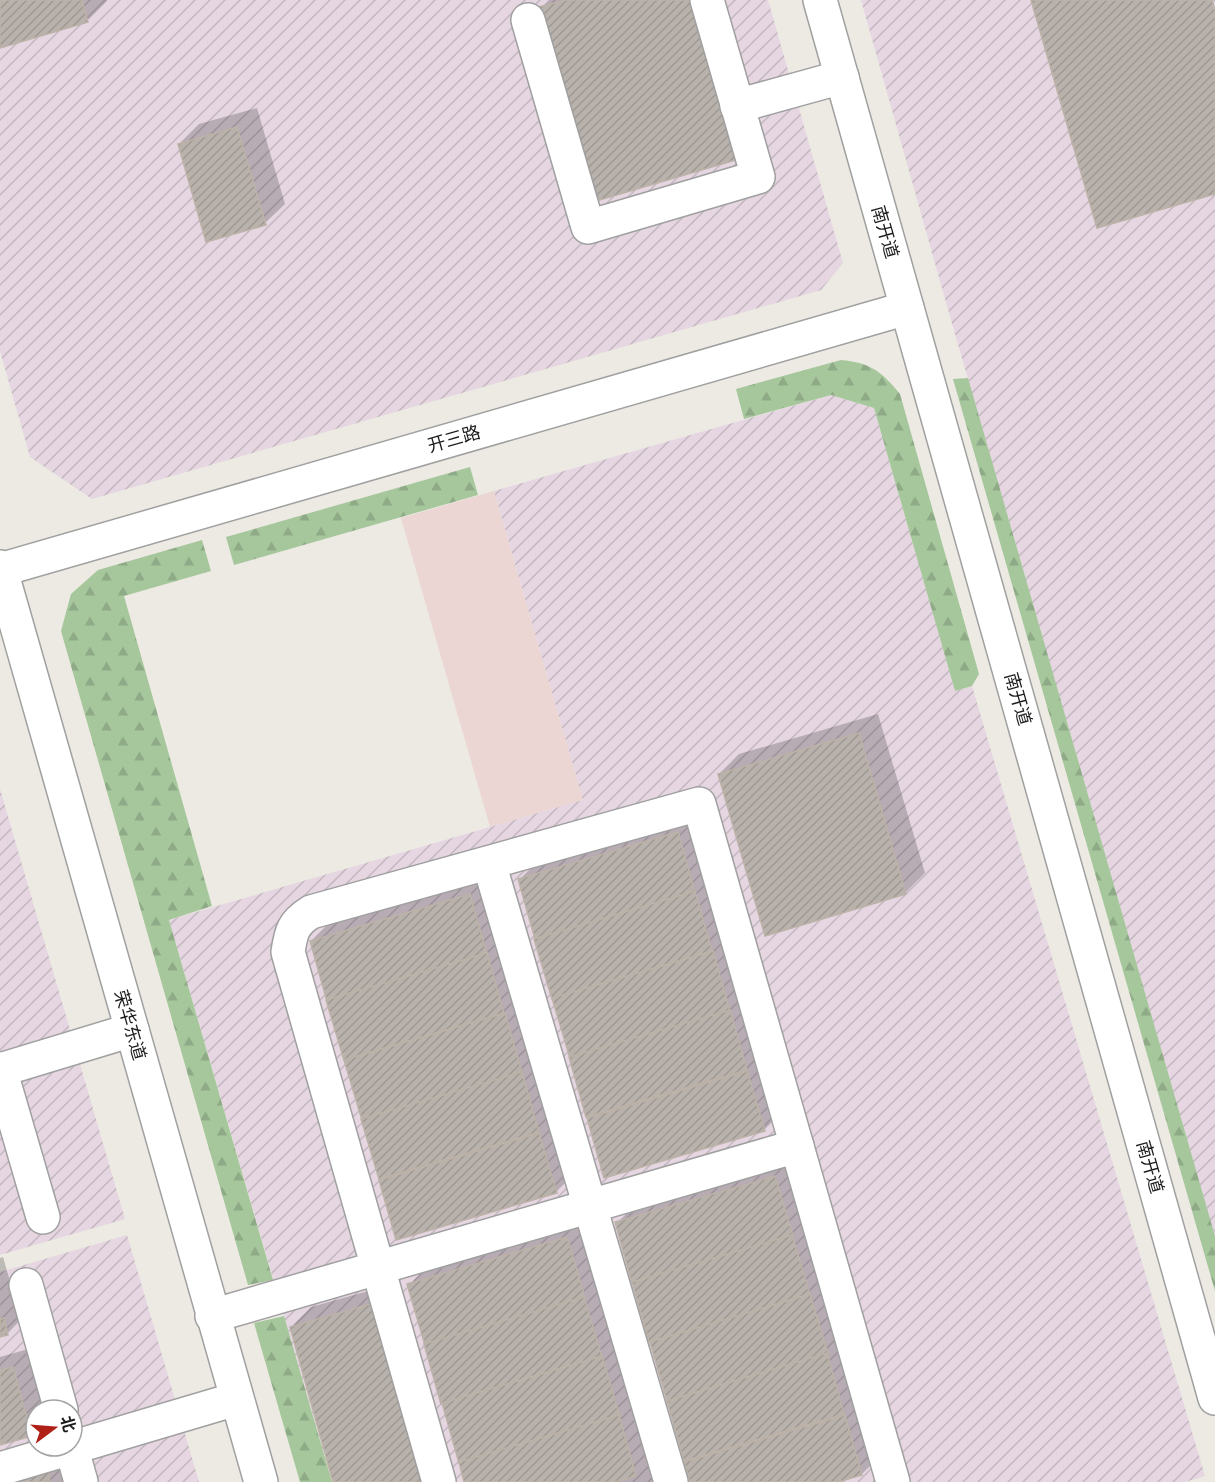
<svg xmlns="http://www.w3.org/2000/svg" width="1215" height="1482" font-family="Montserrat,'Noto Sans SC',sans-serif">
<defs>
<pattern id="industrial-furrows" width="10" height="10" patternUnits="userSpaceOnUse" patternTransform="scale(1.5)"><rect width="10" height="10" fill="#e5d6e1"/><path d="M-1 1l2-2M0 10L10 0M9 11l2-2" fill="none" stroke="#c4b7c0"/></pattern>
<pattern id="forest-firs" width="22" height="20" patternUnits="userSpaceOnUse" patternTransform="scale(1.5)"><rect width="22" height="20" fill="#a6c79c"/><path d="M5 1l3.5 6h-7zM16 11l3.5 6h-7z" fill="#8eaa86"/></pattern>
<pattern id="building-hatch" width="6" height="6" patternUnits="userSpaceOnUse" patternTransform="scale(1.5)"><rect width="6" height="6" fill="#b9b2ac"/><path d="M-1 1l2-2M0 6l6-6M5 7l2-2" fill="none" stroke="#9e9893"/></pattern>
</defs>
<rect width="100%" height="100%" fill="#eceae3"/>
<path fill="#ebd6d4" d="M494 491 583 800 490 827 401 518Z"/>
<g fill="url(#industrial-furrows)" fill-rule="evenodd">
<path d="M0 0H768L843 263 821 290 92 499 30 457 0 351Z"/>
<path d="M861 0H1215V1237L945 299Z"/>
<path d="M831 395 874 408 955 691 972 686 1205 1476 1185 1482H332L169 920 583 800 494 491Z"/>
<path d="M0 789 125 1219 0 1255Z"/>
<path d="M127 1235 199 1482H0V1272ZM36 1410H72V1446H36Z"/>
</g>
<g fill="url(#forest-firs)">
<path d="M841 360C871 363 881 371 900 394L979 674 972 686 955 691 874 408 831 395 744 419 736 389Z"/>
<path d="M968 378 1215 1236V1291L953 379Z"/>
<path d="M470 467 478 495 234 565 226 537Z"/>
<path d="M202 540 211 571 124 596 212 906 169 920 273 1280 248 1285 61 631 71 594 98 570Z"/>
<path d="M284 1316 332 1482H300L254 1323Z"/>
</g>
<g fill="#0003">
<path d="M0 0H107V1L87 21 0 46Z"/>
<path d="M549 0H718L541 8Z"/>
<path d="M257 108 285 204 265 223 179 144 199 124Z"/>
<path d="M878 714 925 873 905 893 719 774 739 754Z"/>
<path d="M697 813 784 1110 764 1130 605 1176 519 880 539 860Z"/>
<path d="M489 875 576 1172 556 1192 397 1238 311 941 331 921Z"/>
<path d="M795 1157 882 1454 862 1474 833 1482H692L617 1223 637 1203Z"/>
<path d="M587 1218 664 1482H466L409 1285 429 1265Z"/>
<path d="M3 1257 16 1302 27 1313 8 1333 0 1336V1258Z"/>
<path d="M393 1284 335 1482 291 1327 311 1307Z"/>
<path d="M32 1348 50 1410H36V1430L31 1435 0 1444V1357Z"/>
<path d="M67 1453 76 1482H0Z"/>
</g>
<g fill="url(#building-hatch)" stroke="#bcb2a7" stroke-width="1.5">
<path d="M0 0H82L88 22 0 48Z"/>
<path d="M565 0H692L739 159 596 201 539 7Z"/>
<path d="M1031 0H1212L1215 11V194L1097 228Z"/>
<path d="M237 127 266 225 206 242 178 144Z"/>
<path d="M859 733 906 894 765 936 718 774Z"/>
<path d="M678 832 695 892 535 939 518 879Z"/>
<path d="M695 891 712 951 552 999 534 939Z"/>
<path d="M470 894 487 954 327 1001 310 941Z"/>
<path d="M713 951 730 1011 570 1058 552 998Z"/>
<path d="M487 953 504 1013 344 1060 326 1000Z"/>
<path d="M730 1010 747 1070 586 1117 569 1057Z"/>
<path d="M505 1013 522 1073 362 1120 344 1060Z"/>
<path d="M747 1071 765 1131 604 1178 587 1118Z"/>
<path d="M522 1072 539 1132 379 1179 361 1119Z"/>
<path d="M539 1133 557 1193 396 1240 379 1180Z"/>
<path d="M775 1176 793 1236 632 1283 615 1222Z"/>
<path d="M792 1235 810 1295 649 1342 632 1282Z"/>
<path d="M567 1237 585 1298 425 1345 407 1284Z"/>
<path d="M810 1294 828 1354 667 1401 650 1342Z"/>
<path d="M584 1297 602 1357 441 1404 424 1344Z"/>
<path d="M374 1303 424 1482H333L290 1327Z"/>
<path d="M4 1318 8 1335 0 1337V1319Z"/>
<path d="M827 1353 844 1414 684 1461 667 1401Z"/>
<path d="M602 1356 620 1416 459 1463 442 1403Z"/>
<path d="M13 1367 32 1436 0 1445V1370Z"/>
<path d="M619 1415 636 1476 615 1482H464L459 1462Z"/>
<path d="M845 1415 862 1475 838 1482H690L684 1462Z"/>
<path d="M48 1472 50 1482H12Z"/>
</g>
<g fill="none" stroke-linecap="round" stroke-linejoin="round">
<g stroke="#a0a0a0" stroke-width="36">
<g id="minor">
<path d="M820 0 1215 1398"/>
<path d="M528 20 588 227 758 177 707 0"/>
<path d="M737 106 842 77"/>
<path d="M0 567 261 1482"/>
<path d="M0 570 907 308"/>
<path d="M489 863 671 1482"/>
<path d="M0 1069 43 1217"/>
<path d="M0 1070 132 1030"/>
<path d="M26 1285 61 1410"/>
<path d="M212 1316 797 1146"/>
<path d="M71 1446 81 1482"/>
<path d="M0 1469 236 1399"/>
<path d="M439 1482 288 952C291 932 293 923 311 912L699 804 893 1482"/>
</g>
</g>
<use href="#minor" stroke="#fff" stroke-width="33"/>
</g>
<g text-anchor="middle" stroke-width="6" stroke-linejoin="round" paint-order="stroke">
<g font-size="18" fill="#1c1c1c" stroke="#fff">
<text transform="translate(885 232) rotate(74)" y="6">南开道</text>
<text transform="translate(454 439) rotate(-16)" y="6">开三路</text>
<text transform="translate(1018 699) rotate(74)" y="6">南开道</text>
<text transform="translate(130 1025) rotate(74)" y="6">荣华东道</text>
<text transform="translate(1150 1167) rotate(74)" y="6">南开道</text>
</g>
</g>
<g transform="translate(54 1428) rotate(74)"><circle r="28" fill="#ffffff" stroke="#a4a4a4" stroke-width="1.5"/>
<path d="M0-4.5L10 22L0 15L-10 22Z" fill="#b12017"/>
<text y="-9" font-size="16" font-weight="bold" text-anchor="middle" fill="#1c1c1c">北</text>
</g>
</svg>
